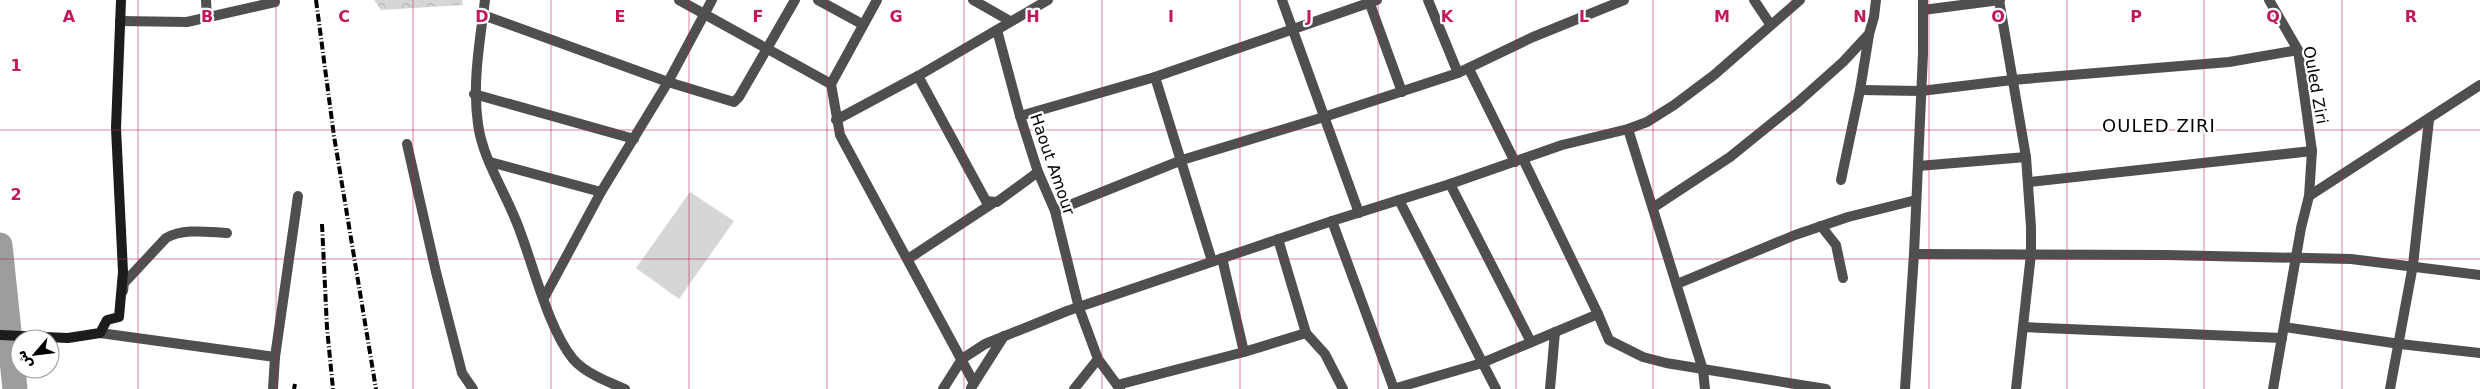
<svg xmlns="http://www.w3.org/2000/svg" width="2480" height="389" font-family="'DejaVu Sans','Noto Naskh Arabic',sans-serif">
<defs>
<pattern id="forest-crowns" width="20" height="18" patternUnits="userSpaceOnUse" patternTransform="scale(1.25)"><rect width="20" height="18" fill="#d6d6d6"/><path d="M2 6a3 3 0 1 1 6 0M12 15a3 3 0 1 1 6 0" fill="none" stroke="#b6b6b6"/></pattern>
</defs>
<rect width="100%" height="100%" fill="#fff"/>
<path fill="url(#forest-crowns)" d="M374 0H462L463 5 381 10Z"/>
<path fill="#d6d6d6" d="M690 192 734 221 679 299 636 268Z"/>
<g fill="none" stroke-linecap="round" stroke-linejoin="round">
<path stroke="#9d9d9d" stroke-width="25" d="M0 245 15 389"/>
<g stroke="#4f4f4f" stroke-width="10">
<path d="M206 0 207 19"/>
<path d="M485 0C480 41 472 83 478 124 482 156 502 187 514 216 532 257 546 326 573 359 585 373 608 382 625 389"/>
<path d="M679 0 831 84 840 135 974 383"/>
<path d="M818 0 862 24"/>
<path d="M973 0 1010 21"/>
<path d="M1282 0 1359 213"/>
<path d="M1754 0 1770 24"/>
<path d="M1999 0 2026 157 2031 227V254L2016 389"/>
<path d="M2269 0 2298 50 2312 151 2309 196 2301 228 2273 389"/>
<path d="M1370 4 1402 92"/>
<path d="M1923 10 2000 0"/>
<path d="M483 15 668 82 734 102 739 97 795 0"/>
<path d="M120 21 187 22 275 2"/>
<path d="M997 30 1020 116 1038 172 1055 211 1079 308 1098 359 1074 389"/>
<path d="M1469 69 1515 162"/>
<path d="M1458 73 1533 37 1624 0"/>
<path d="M918 76 1048 0"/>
<path d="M831 84 877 0"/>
<path d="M1860 90 1921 91 2012 80 2229 62 2298 50"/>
<path d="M474 94 634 139"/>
<path d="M1020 116 1155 77"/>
<path d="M836 120 918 76 986 201 997 202 1038 172"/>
<path d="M1628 129 1703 370 1705 389"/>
<path d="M407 144 436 272 462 373 473 389"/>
<path d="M1523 159 1598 314"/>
<path d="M490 162 601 192"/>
<path d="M1918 166 2026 157"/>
<path d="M1841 180 1860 90 1869 35"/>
<path d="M2029 182 2312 151"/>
<path d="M1450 184 1531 342"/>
<path d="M2309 196 2480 85"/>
<path d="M1399 200 1496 389"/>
<path d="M1654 207 1730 157 1797 103 1843 62 1869 34 1874 17 1876 0"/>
<path d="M1055 211 1182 160 1324 117 1458 73 1428 0"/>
<path d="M1332 221 1394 389"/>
<path d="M1821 226 1836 245 1843 278"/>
<path d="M1914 254 2166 255 2351 259 2480 275"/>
<path d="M908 259 993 203"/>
<path d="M1212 261 1155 77 1377 0"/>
<path d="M1677 284 1795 235 1848 217 1916 200"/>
<path d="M123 291 124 283 166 238C184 228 207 232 227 233"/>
<path d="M544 298 601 192 668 82 712 0"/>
<path d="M2023 327 2282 338"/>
<path d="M2284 327 2400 344 2480 353"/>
<path d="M100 333 275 357 273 389"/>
<path d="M1306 333 1325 354 1343 389"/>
<path d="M1244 352 1306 333 1278 239"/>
<path d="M275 357 298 196"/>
<path d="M1098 359 1120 389"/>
<path d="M1117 385 1244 352 1222 258"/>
<path d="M971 388 1004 336"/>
<path d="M943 389 962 359 985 344 1067 311 1332 221 1450 184 1562 145 1628 129 1647 122 1674 105 1714 75 1800 0"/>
<path d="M1393 389 1482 363 1598 314 1609 340 1643 357 1666 363 1826 389"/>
<path d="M1550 389 1555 332"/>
<path d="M1905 389 1914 254 1923 54V0"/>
<path d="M2390 389 2413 265 2429 120"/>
</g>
<path stroke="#1c1c1c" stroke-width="10" d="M0 335 68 338 100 333 107 320 119 317 123 272 116 128 121 0"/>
<g stroke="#000" stroke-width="4" stroke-dasharray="8 2.5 1 2.5" stroke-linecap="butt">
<path d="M316 0 334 136 376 389"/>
<path d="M322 224 327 328 333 389"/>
<path d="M294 389 295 384"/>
</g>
</g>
<path fill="none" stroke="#c2185b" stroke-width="1" stroke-opacity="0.55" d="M138 0V389M276 0V389M413 0V389M551 0V389M689 0V389M827 0V389M964 0V389M1102 0V389M1240 0V389M1378 0V389M1516 0V389M1653 0V389M1791 0V389M1929 0V389M2067 0V389M2204 0V389M2342 0V389M0 130H2480M0 259H2480"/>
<g text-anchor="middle" stroke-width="4.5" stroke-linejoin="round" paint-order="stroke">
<g font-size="16" fill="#000" stroke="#fff">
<text transform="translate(2316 85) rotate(80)" y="6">Ouled Ziri</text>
<text transform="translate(1053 164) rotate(71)" y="6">Haout Amour</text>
</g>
<g font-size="18" letter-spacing="1" fill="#000" stroke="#fff">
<text x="2159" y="132">OULED ZIRI</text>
</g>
</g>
<g font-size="16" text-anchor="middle" font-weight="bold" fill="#c2185b" stroke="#fff" stroke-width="4.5" stroke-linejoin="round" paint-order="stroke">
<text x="69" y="22">A</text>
<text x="207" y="22">B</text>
<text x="344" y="22">C</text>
<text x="482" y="22">D</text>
<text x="620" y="22">E</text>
<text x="758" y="22">F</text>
<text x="896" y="22">G</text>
<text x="1033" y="22">H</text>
<text x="1171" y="22">I</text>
<text x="1309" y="22">J</text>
<text x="1447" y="22">K</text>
<text x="1584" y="22">L</text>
<text x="1722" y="22">M</text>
<text x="1860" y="22">N</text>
<text x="1998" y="22">O</text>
<text x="2136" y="22">P</text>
<text x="2273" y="22">Q</text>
<text x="2411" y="22">R</text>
<text x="16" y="71">1</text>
<text x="16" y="200">2</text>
</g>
<g transform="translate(35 354) rotate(242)"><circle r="24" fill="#ffffff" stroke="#999999"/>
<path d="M0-4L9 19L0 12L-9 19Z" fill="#000000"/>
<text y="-8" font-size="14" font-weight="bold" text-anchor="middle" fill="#000000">ش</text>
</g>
</svg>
